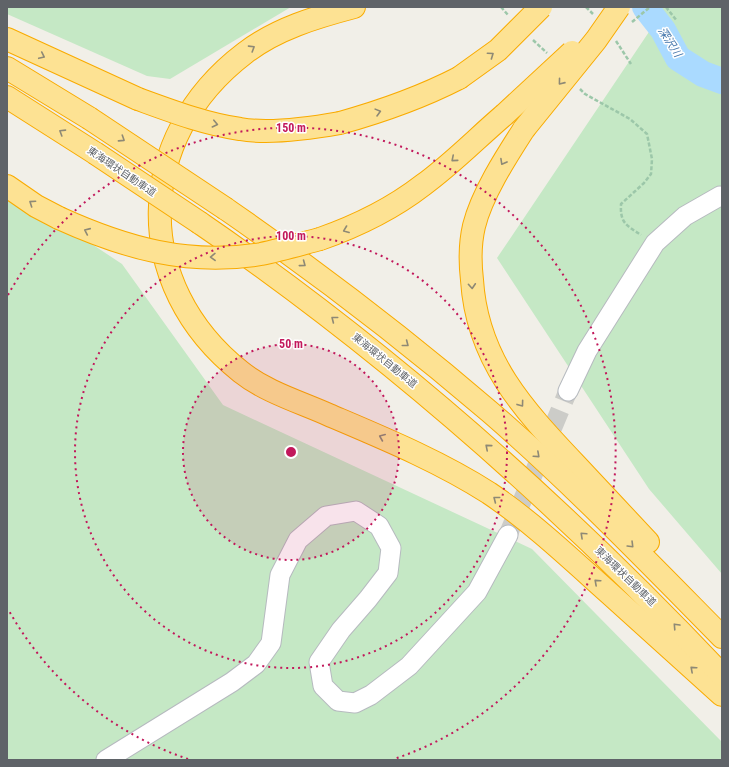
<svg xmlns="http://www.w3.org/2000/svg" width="729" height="767" font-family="'Roboto Condensed','Noto Sans JP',sans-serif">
<rect width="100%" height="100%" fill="#f1efe8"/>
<g fill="#c5e8c5">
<path d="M7 7H291L170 79 147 76 7 14Z"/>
<path d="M662 7H722V574L649 489 497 258 661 14Z"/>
<path d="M7 188 122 264 223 405 532 549 722 742V760H7Z"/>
</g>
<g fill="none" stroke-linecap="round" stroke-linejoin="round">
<path stroke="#aadaff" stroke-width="26" d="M645 7 663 30 678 58 703 74 722 81"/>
<path stroke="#ccccc8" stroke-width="19" stroke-dasharray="19 10" stroke-linecap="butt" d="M508 535 568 391"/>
<g stroke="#b6babf" stroke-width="21">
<g id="secondary">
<path d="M568 391 587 351 655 243 685 216 720 196"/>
<path d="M106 760 232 682 256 664 271 643 280 575 298 540 326 516 356 511 379 526 391 548 388 573 368 599 341 630 319 662 323 686 338 701 355 703 371 695 409 666 477 592 508 535"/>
</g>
</g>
<g stroke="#f9ab00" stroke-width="24">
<g id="highway">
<path d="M354 7C316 17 276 29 245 53 133 138 131 285 241 372 266 392 300 402 329 415 383 438 439 461 489 493 532 522 571 559 609 593 647 627 684 661 722 695"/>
<path d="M7 39 138 99"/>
<path d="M7 68 89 118"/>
<path d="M7 97 95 153"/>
<path d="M340 123C383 111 420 98 459 78"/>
<path d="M524 129C506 157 482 194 474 226 470 243 470 263 472 280 477 360 523 409 576 465 600 491 624 516 648 542"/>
<path d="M7 186 36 206 59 218"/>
<path d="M226 209C317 272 406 340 490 412 571 482 646 560 722 637"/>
<path d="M200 223C391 354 563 507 722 675"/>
<path d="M320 239C357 226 392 209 423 185 452 164 477 138 504 115"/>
</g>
</g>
<g stroke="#9cc7a9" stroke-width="2.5" stroke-dasharray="4 2" stroke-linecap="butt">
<path d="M501 7 508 15"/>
<path d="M586 7 593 14"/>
<path d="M666 7 677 21"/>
<path d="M632 22 650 7"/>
<path d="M533 40 547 53"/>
<path d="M616 41 631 64"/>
<path d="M580 89 585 94 630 119 647 134 652 159 651 174 644 183 621 204C620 223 626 225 641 235"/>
</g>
<use href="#secondary" stroke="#fff" stroke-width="19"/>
<use href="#highway" stroke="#fde293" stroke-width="22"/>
<g stroke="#f9ab00" stroke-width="24" stroke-linecap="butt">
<g id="highway-bridge">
<path d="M459 78 498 50 541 7"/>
<path d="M138 99C171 111 205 124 240 129 268 134 312 128 340 123"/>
<path d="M504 115 572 52"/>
<path d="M89 118 226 209"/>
<path d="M524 129 596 40 619 7"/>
<path d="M95 153 200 223"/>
<path d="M59 218C125 248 188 266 261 254 281 250 301 244 320 239"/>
</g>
</g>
<use href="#highway-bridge" stroke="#fde293" stroke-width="22"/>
</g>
<defs><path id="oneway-chevron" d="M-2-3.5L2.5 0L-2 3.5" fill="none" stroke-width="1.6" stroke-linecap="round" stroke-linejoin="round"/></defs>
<g stroke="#8e8975">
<use href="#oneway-chevron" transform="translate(252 48) rotate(-32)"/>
<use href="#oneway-chevron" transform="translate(491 55) rotate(-35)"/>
<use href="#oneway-chevron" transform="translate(42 56) rotate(25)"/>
<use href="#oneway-chevron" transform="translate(561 82) rotate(129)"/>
<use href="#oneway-chevron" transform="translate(378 112) rotate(-15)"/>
<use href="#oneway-chevron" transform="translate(215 124) rotate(13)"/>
<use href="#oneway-chevron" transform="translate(62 132) rotate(-148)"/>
<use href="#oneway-chevron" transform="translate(122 139) rotate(33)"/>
<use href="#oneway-chevron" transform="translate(454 159) rotate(139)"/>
<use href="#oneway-chevron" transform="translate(503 162) rotate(119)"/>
<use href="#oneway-chevron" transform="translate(32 203) rotate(-146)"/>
<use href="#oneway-chevron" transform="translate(346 230) rotate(159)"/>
<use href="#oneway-chevron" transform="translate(87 231) rotate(-156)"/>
<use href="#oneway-chevron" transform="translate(213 257) rotate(179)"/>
<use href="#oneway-chevron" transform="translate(303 264) rotate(37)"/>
<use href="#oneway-chevron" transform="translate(472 286) rotate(86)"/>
<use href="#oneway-chevron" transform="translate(334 319) rotate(-142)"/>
<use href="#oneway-chevron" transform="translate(406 344) rotate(38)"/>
<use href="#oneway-chevron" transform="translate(521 404) rotate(54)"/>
<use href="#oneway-chevron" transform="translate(382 437) rotate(-157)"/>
<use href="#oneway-chevron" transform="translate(488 447) rotate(-139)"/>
<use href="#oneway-chevron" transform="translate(537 455) rotate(42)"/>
<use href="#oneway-chevron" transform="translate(496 499) rotate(-142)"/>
<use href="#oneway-chevron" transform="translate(583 535) rotate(-137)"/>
<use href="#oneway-chevron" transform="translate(631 545) rotate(45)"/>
<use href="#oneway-chevron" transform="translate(597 582) rotate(-138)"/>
<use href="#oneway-chevron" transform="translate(676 626) rotate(-133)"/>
<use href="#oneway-chevron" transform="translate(693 669) rotate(-138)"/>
</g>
<circle cx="291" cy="452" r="108" fill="#c2185b" fill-opacity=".12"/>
<g fill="none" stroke="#c2185b" stroke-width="2" stroke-dasharray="2 4">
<circle cx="291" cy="452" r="108"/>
<circle cx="291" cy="452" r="216"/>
<path d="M188 759A324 324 0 0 1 8 609M8 295A324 324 0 1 1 394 759"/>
</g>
<g text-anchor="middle" stroke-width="3" stroke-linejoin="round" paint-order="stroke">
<g font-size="10" fill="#5f6368" stroke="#fff">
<text transform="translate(122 171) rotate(34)" y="4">東海環状自動車道</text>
<text transform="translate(385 360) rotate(39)" y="4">東海環状自動車道</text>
<text transform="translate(626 576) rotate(44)" y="4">東海環状自動車道</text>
</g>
<g font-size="11" font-style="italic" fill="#4174aa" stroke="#fff">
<text transform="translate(670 42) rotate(57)" y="4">深沢川</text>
</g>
</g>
<circle cx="291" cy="452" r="6" fill="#c2185b" stroke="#fff" stroke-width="2"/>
<g font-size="12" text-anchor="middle" font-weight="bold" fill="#c2185b" stroke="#fff" stroke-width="3" stroke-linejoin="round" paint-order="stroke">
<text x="291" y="132">150 m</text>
<text x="291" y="240">100 m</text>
<text x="291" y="348">50 m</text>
</g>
<rect width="729" height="767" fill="none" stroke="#5f6368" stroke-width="16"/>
</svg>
